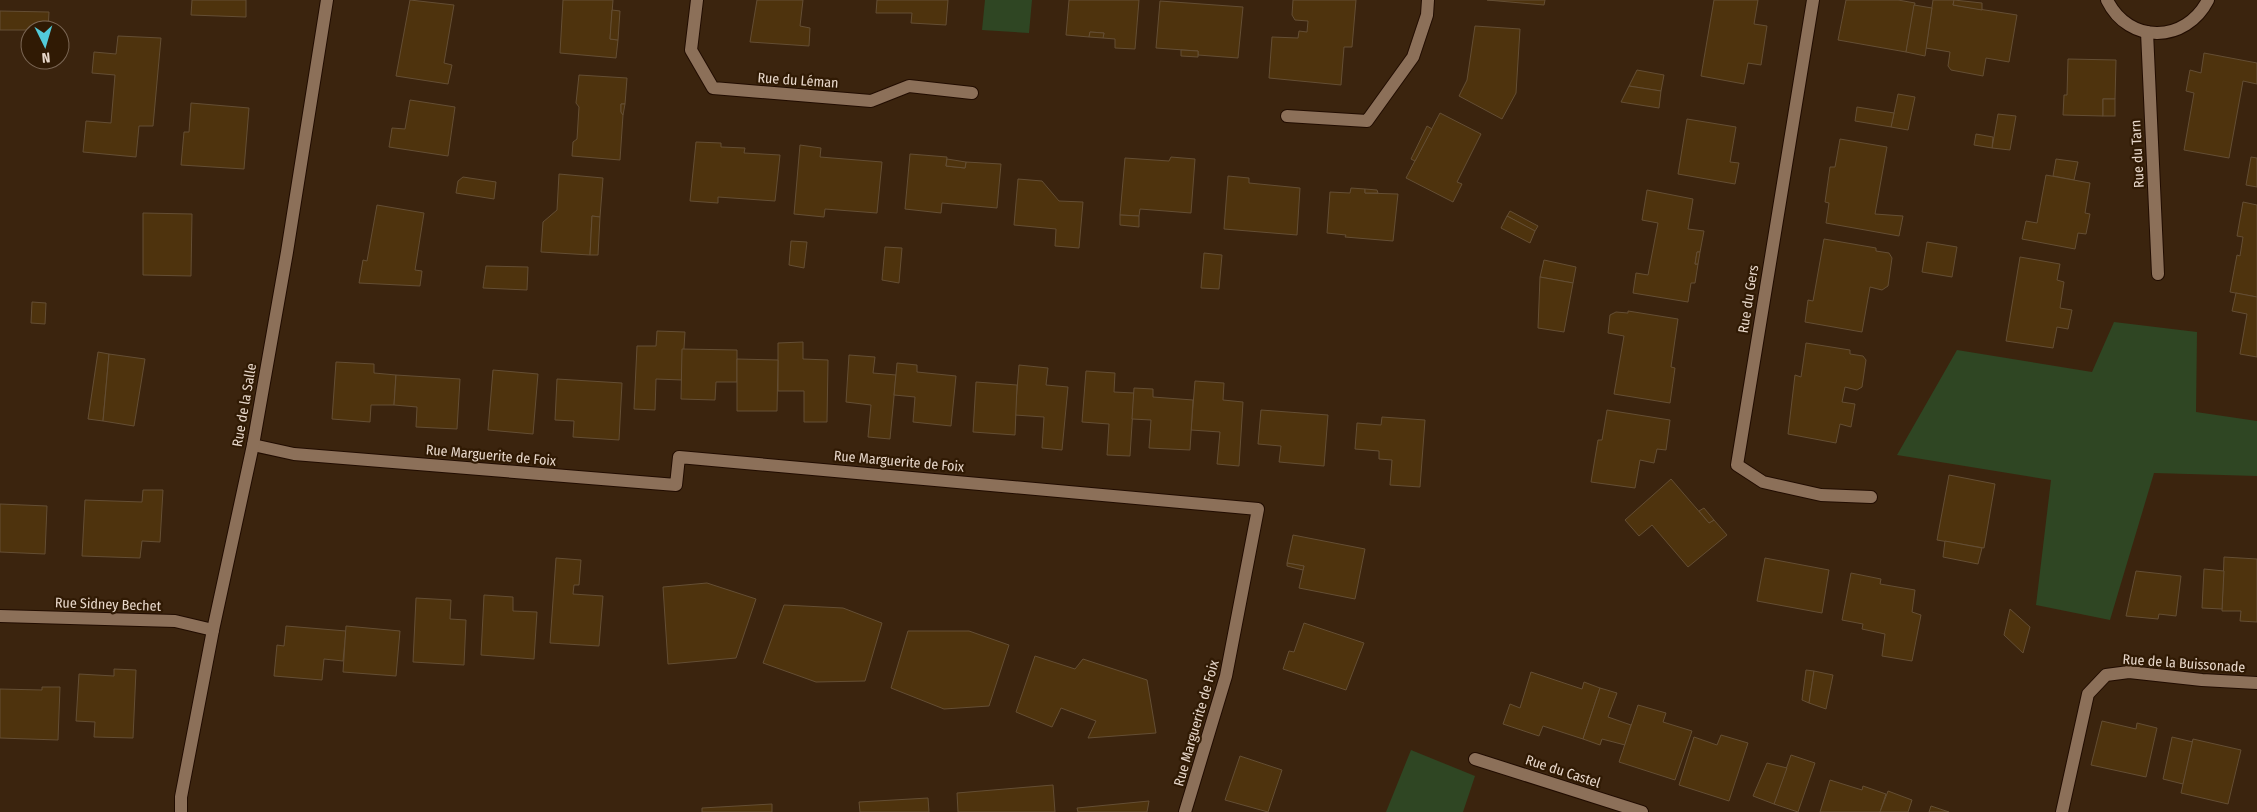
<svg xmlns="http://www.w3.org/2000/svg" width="2257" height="812" font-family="'Fira Sans Condensed',sans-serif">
<rect width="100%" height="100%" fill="#3b240e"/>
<g fill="#2f4623">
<path d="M985 0H1032L1029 33 982 30Z"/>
<path d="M2114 322 2197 332 2196 412 2257 421V476L2154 473 2110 620 2036 605 2051 480 1897 455 1957 350 2092 372Z"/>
<path d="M1411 750 1475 776 1463 812H1386Z"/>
</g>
<g fill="#4e330d" stroke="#644e34">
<path d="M192 0H246V17L191 15Z"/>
<path d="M410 0 454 5 444 63 452 65 448 84 396 76Z"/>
<path d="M563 0H613L610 39 618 40 616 58 560 53Z"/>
<path d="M757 0H803L800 26 810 28 809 46 750 42Z"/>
<path d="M877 0H948L946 25 911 23 912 13H876Z"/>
<path d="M1069 0H1139L1135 49 1115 48V39L1103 38 1104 33 1090 32 1089 37 1066 35Z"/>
<path d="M1293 0H1356L1352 47H1344L1341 85 1269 78 1272 37 1298 38 1299 31 1307 32 1308 21 1295 20 1292 15Z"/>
<path d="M1487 0H1545L1544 5Z"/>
<path d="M1714 0H1758L1754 24 1767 26 1761 65 1748 63 1744 84 1701 76Z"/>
<path d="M1846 0H1898L1915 3 1906 52 1838 40Z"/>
<path d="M1933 0H1954L1953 5 2017 15 2009 62 1986 58 1983 76 1951 70 1948 66 1950 52 1926 48Z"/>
<path d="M1954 0 1982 3V10L1953 5Z"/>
<path d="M1160 1 1243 7 1238 58 1198 55V51L1156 48Z"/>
<path d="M1914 5 1932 8 1925 56 1906 52Z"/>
<path d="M612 10 620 11 618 40 610 39Z"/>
<path d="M0 11 49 12 48 30H0Z"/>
<path d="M1475 26 1520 29 1516 93 1502 119 1459 96 1467 80Z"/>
<path d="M1090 32 1104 33 1103 38 1089 37Z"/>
<path d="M118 36 161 38 153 126H139L136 157 83 152 86 121 111 123 115 75 92 73 94 52 116 54Z"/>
<path d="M1181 50 1198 51V57L1181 56Z"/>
<path d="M2204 53 2257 63V84L2243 81 2229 158 2184 150 2194 93 2186 91 2190 70 2201 73Z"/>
<path d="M2068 59 2116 60 2115 99H2103V116L2063 115 2064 95H2067Z"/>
<path d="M1637 70 1664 75 1661 91 1629 86Z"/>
<path d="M579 75 627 78 625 104H621V112L623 115 620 160 572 156 573 142 577 139 579 107 576 103Z"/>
<path d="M1629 86 1661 91 1659 108 1621 102Z"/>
<path d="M1898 94 1915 97 1908 130 1891 127Z"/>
<rect x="2103" y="99" width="12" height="17"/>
<path d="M410 100 455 107 448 156 389 147 392 128 405 129Z"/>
<path d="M191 103 249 108 244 169 181 165 184 132H189Z"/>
<path d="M621 104H625L623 115 621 112Z"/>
<path d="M1857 107 1894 113 1891 127 1855 121Z"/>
<path d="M1440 113 1481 134 1457 182 1462 184 1453 202 1406 178Z"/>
<path d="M1998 114 2016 116 2010 150 1992 148Z"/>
<path d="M1687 119 1736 127 1730 162 1739 163 1735 184 1678 174Z"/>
<path d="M1427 126 1432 129 1415 161 1411 159Z"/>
<path d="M1976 134 1993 137 1992 148 1974 145Z"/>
<path d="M1840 139 1887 147 1875 214 1903 216 1899 236 1826 223 1829 203 1825 202 1830 167H1835Z"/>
<path d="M696 142 721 143V147L745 148 744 153 780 155 775 201 718 197V203L690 201Z"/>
<path d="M800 145 821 148 820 157 882 162 877 213 825 209 824 217 794 214Z"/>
<path d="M910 154 947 157 946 166 965 168 966 162 1001 164 997 208 942 203 941 213 905 209Z"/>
<path d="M1171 157 1195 159 1191 213 1140 209 1139 216 1120 215 1125 158 1169 161Z"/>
<path d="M2251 157 2257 158V187L2246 185Z"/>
<path d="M947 159 966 162 965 168 946 166Z"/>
<path d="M2056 159 2078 162 2074 180 2053 176Z"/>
<path d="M559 174 603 178 600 217 592 216 590 255 541 252 543 222 557 210Z"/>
<path d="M2046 175 2090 183 2085 213 2090 214 2086 234 2078 233 2075 249 2022 239 2026 221 2037 223Z"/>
<path d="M1228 176 1249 178V183L1300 188 1297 235 1224 229Z"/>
<path d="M463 177 496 182 494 199 456 193 458 181Z"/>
<path d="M1018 179 1042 181 1059 201 1083 202 1079 248 1055 246 1056 229 1014 225Z"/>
<path d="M1351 188 1365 189V193L1398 194 1393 241 1345 237 1346 235 1327 233 1330 192 1350 193Z"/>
<path d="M1365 189 1377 190 1378 193H1365Z"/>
<path d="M1647 190 1693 199 1688 229 1704 231 1700 252H1697L1695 264H1698L1695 283H1691L1688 302 1633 293 1636 273 1648 275 1658 223 1642 220Z"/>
<path d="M2243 202 2257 205V297L2230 292 2237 255 2240 256 2243 237 2237 236Z"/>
<path d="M377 205 424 213 415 270 422 271 420 286 359 283 363 260 367 261Z"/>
<path d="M1510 211 1538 226 1535 231 1507 216Z"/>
<path d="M143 213 192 214 191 276 143 275Z"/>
<path d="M1120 215 1139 216V227L1120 225Z"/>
<path d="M592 216 600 217 598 255H590Z"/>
<path d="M1507 216 1535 231 1530 243 1501 228Z"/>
<path d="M1824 239 1876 248V251L1889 253 1892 258 1888 286 1882 290 1870 287 1862 332 1805 322 1808 300 1813 301Z"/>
<path d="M791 241 807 242 804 268 789 265Z"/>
<path d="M1927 242 1957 247 1952 277 1922 272Z"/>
<path d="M885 247 902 248 899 283 882 280Z"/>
<path d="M1697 252H1700L1698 264H1695Z"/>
<path d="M1204 253 1222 255 1219 289 1201 288Z"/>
<path d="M2020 257 2060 264 2057 280 2064 282 2060 308 2072 310 2068 329 2057 327 2053 348 2006 341Z"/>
<path d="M1544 260 1576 267 1573 283 1540 277Z"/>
<path d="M486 266 528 267 527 290 483 288Z"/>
<path d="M1540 277 1573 283 1564 332 1538 328Z"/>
<path d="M2236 293 2257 297V357L2240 354 2247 314 2232 311Z"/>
<path d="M32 302 46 303 45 324 31 323Z"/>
<path d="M1628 311 1678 319 1671 367 1675 368 1670 403 1614 394 1624 336 1608 333 1610 315 1616 312 1628 313Z"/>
<path d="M657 331 685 332 682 380 656 379 655 410 634 409 637 346H656Z"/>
<path d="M803 342V359L828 360 827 422H804V391H778V343Z"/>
<path d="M1806 343 1850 350V354L1863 356 1866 360 1862 387 1857 390 1845 387 1842 402 1855 404 1851 427 1840 424 1836 443 1788 434 1795 375 1801 377Z"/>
<path d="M682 349 737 350V382H716L715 400 681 399Z"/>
<path d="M98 352 109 354 103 421 88 419Z"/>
<path d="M109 354 145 359 134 426 103 421Z"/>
<path d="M849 355 875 357 873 373 896 375 890 439 868 437 871 405 846 402Z"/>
<path d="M737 359 778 360 777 411H737Z"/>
<path d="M336 362 374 364V373L396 375 394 405H371L370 422 332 419Z"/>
<path d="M897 363 917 365V372L956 376 951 426 913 422 915 397 894 395Z"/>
<path d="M1019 365 1048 368 1046 385 1068 387 1062 450 1042 448 1044 417 1015 415Z"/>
<path d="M493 370 538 374 533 434 488 430Z"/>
<path d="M1086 371 1115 373 1114 392 1134 393 1130 456 1107 455 1109 424 1082 422Z"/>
<path d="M396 375 460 379 457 429 416 427 417 407 394 405Z"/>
<path d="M557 379 622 383 619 440 573 437 574 421 555 420Z"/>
<path d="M1195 381 1224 383 1223 400 1243 402 1239 466 1217 464 1220 432 1191 430Z"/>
<path d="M976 382 1017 385 1015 435 973 432Z"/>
<path d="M1134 388 1153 389V397L1193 400 1190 450 1149 448 1151 420 1132 419Z"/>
<path d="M1261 410 1328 415 1324 466 1279 462 1281 446 1258 444Z"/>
<path d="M1607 410 1670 420 1666 450 1657 449 1654 463 1640 460 1635 488 1591 482 1598 440H1602Z"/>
<path d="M1382 417 1425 420 1420 487 1390 485 1392 460 1379 459V451L1355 449 1357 423 1381 425Z"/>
<path d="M1949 475 1995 484 1984 548 1937 540Z"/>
<path d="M1671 479 1709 523 1714 520 1727 535 1688 567 1652 525 1639 536 1625 520Z"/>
<path d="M143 490H163L160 542 142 541 140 558 82 556 85 500 142 502Z"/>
<path d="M0 504 47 506 45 554 0 552Z"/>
<path d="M1704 508 1714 520 1709 523 1699 511Z"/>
<path d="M1293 535 1365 549 1355 599 1299 588 1304 566 1287 563Z"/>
<path d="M1945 541 1982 548 1978 564 1943 557Z"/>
<path d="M2224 557 2257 559V622L2240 621 2241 611H2222Z"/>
<path d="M556 558 581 560 579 585H574L573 594 603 596 599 646 550 643Z"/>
<path d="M1765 558 1829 570 1822 613 1757 601Z"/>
<path d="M1287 563 1304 566 1303 570 1287 566Z"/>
<path d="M2204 569 2224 571 2222 609 2202 608Z"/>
<path d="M2136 571 2181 576 2176 616 2159 614 2158 619 2126 616Z"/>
<path d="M1851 573 1881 579 1880 584 1915 590 1912 612 1921 615 1912 661 1882 656 1885 634 1862 629 1863 624 1842 620Z"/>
<path d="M707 583 756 599 736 658 668 664 663 587Z"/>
<path d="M484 595 513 597V611L537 612 534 659 481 655Z"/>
<path d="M416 598 451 600 450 619 466 620 464 665 413 662Z"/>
<path d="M784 605 843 608 882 623 865 681 816 682 763 663Z"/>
<path d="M2010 609 2030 627 2023 653 2004 635Z"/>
<path d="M1304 623 1364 643 1346 690 1283 669 1289 651 1294 652Z"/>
<path d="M286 626 346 631 343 661 324 659 322 680 274 676 277 645 284 646Z"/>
<path d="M346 626 400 631 396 676 343 672Z"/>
<path d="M908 631H969L1009 645 989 706 944 709 891 688Z"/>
<path d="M1035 656 1075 669 1083 659 1147 680 1156 733 1088 738 1096 721 1061 708 1052 727 1016 712Z"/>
<path d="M114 669 136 670 133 738 94 737 95 722 76 721 79 674 114 676Z"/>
<path d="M1806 670 1814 671 1809 703 1802 700Z"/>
<path d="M1814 671 1833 675 1826 709 1809 703Z"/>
<path d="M1531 672 1582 689 1584 682 1600 688 1583 739 1543 726 1539 736 1503 724 1510 704 1520 708Z"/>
<path d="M42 687H60L58 740 0 738V689L42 690Z"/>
<path d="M1600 688 1617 693 1608 717 1631 725 1625 745 1602 739 1600 745 1583 739Z"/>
<path d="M1638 705 1666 713 1663 722 1692 731 1675 780 1619 762Z"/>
<path d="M2102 721 2136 729 2137 723 2157 728 2146 777 2091 765Z"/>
<path d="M1721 735 1748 743 1729 801 1679 785 1694 737 1717 745Z"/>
<path d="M2172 737 2193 742 2183 784 2163 779Z"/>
<path d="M2193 739 2241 750 2228 804 2181 793Z"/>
<path d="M1791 755 1815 763 1798 812 1774 804Z"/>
<path d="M1240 756 1282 770 1268 812 1225 800Z"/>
<path d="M1767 763 1787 768 1774 804 1753 796Z"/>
<path d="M1830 780 1862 790 1863 786 1886 794 1880 812H1820Z"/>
<path d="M1053 785 1055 812H958L957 793Z"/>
<path d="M1888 791 1912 800 1908 812H1880Z"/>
<path d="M928 798 929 812H860L859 802Z"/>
<path d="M1149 801 1147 812H1078L1077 808Z"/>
<path d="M772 804V812H702V808Z"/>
<path d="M1931 806 1949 812H1929Z"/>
</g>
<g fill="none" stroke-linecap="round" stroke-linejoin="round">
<g stroke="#210c00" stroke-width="14">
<g id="minor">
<path d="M697 0 691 50 713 88 871 101 909 86 972 93"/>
<path d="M1813 0 1737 465 1763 482 1821 495 1871 497"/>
<path d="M2107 0C2129 45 2186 43 2208 0"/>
<path d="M2147 32 2158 274"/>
<path d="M1287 116 1367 121 1413 57 1427 15 1428 0"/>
<path d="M253 445 294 454 676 485 679 457 1258 509 1226 676 1185 812"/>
<path d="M0 616 175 621 213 630"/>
<path d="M1475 759 1642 812"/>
<path d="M181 812V797L213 630 253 445 287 252 327 0"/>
<path d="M2062 812 2088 694 2106 675 2129 672 2202 680 2257 683"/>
</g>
</g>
<use href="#minor" stroke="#8c7059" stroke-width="12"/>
</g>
<g text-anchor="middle" stroke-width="4.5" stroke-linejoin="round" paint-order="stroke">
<g font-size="14" fill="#e8d8cb" stroke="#301a04">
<text transform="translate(798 80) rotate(4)" y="5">Rue du Léman</text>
<text transform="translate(2137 154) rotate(-93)" y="5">Rue du Tarn</text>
<text transform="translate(1748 299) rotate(-81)" y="5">Rue du Gers</text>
<text transform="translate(244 405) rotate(-80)" y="5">Rue de la Salle</text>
<text transform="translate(491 455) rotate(5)" y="5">Rue Marguerite de Foix</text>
<text transform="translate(899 461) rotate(5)" y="5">Rue Marguerite de Foix</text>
<text transform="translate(108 604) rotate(2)" y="5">Rue Sidney Bechet</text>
<text transform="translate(2184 663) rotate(4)" y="5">Rue de la Buissonade</text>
<text transform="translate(1196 723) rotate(-74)" y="5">Rue Marguerite de Foix</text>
<text transform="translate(1563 771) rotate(18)" y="5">Rue du Castel</text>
</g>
</g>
<g transform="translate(45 45) rotate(175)"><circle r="24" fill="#301a04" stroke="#7a6654"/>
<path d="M0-4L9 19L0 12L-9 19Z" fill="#52cbda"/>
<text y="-8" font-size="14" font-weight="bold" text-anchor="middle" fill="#e8d8cb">N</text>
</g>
</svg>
